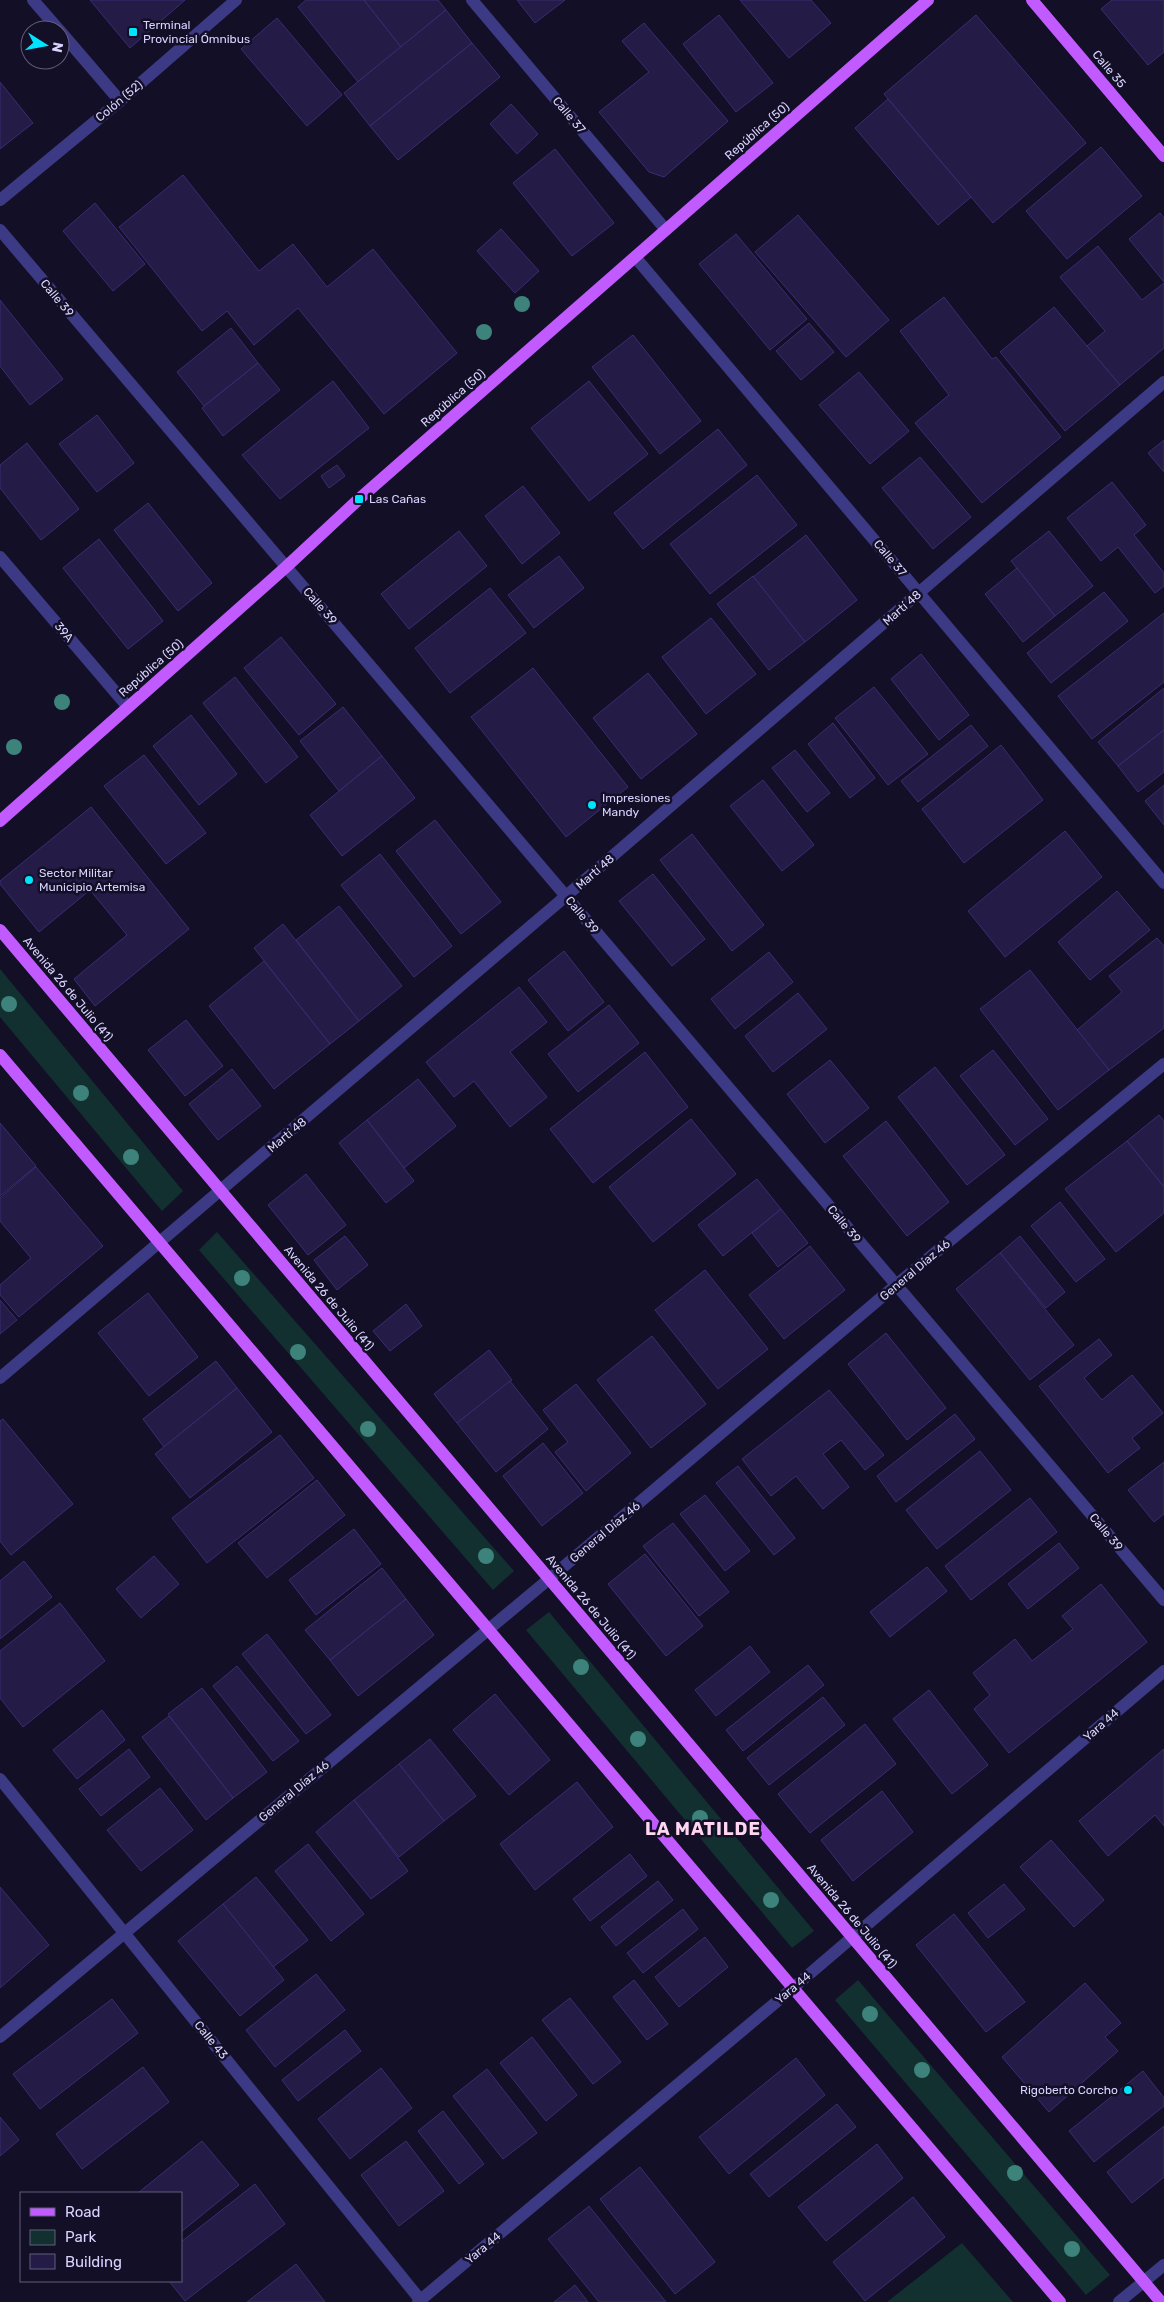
<svg xmlns="http://www.w3.org/2000/svg" width="1164" height="2302" font-family="Rubik,sans-serif">
<rect width="100%" height="100%" fill="#130f26"/>
<g fill="#12302f">
<path d="M0 969 183 1191 162 1211 0 1017Z"/>
<path d="M217 1232 514 1571 493 1590 199 1250Z"/>
<path d="M549 1612 814 1931 792 1948 526 1630Z"/>
<path d="M858 1980 1110 2275 1086 2295 835 2000Z"/>
<path d="M962 2243 1013 2302H887Z"/>
</g>
<g fill="#241b47" stroke="#3b2d73">
<path d="M90 0H185L130 48Z"/>
<path d="M306 0H364L401 47 358 82 298 7Z"/>
<path d="M364 0H438L446 10 401 47Z"/>
<path d="M517 0H565L535 23Z"/>
<path d="M740 0H811L831 23 789 58Z"/>
<path d="M1112 0H1164V52L1148 65 1101 9Z"/>
<path d="M446 10 472 43 370 126 344 93Z"/>
<path d="M719 15 773 83 736 112 683 44Z"/>
<path d="M976 15 1086 143 993 223 884 94Z"/>
<path d="M277 18 342 95 307 126 241 49Z"/>
<path d="M644 23 728 121 664 177 649 172 599 112 649 72 622 41Z"/>
<path d="M472 43 500 77 398 160 370 126Z"/>
<path d="M0 82 33 123 0 149Z"/>
<path d="M888 99 971 197 938 225 855 128Z"/>
<path d="M511 104 538 134 517 154 490 124Z"/>
<path d="M1101 147 1142 196 1067 259 1026 211Z"/>
<path d="M555 149 614 223 572 256 513 183Z"/>
<path d="M183 175 259 271 293 244 327 287 373 249 457 353 384 414 298 308 254 345 227 311 202 331 119 227Z"/>
<path d="M95 203 145 264 113 291 63 231Z"/>
<path d="M1160 213 1164 218V282L1129 239Z"/>
<path d="M798 215 889 320 846 357 755 252Z"/>
<path d="M501 229 539 271 515 293 477 251Z"/>
<path d="M736 234 807 319 770 350 699 264Z"/>
<path d="M1098 246 1142 300 1164 283V348L1120 385 1087 346 1105 331 1060 277Z"/>
<path d="M944 297 992 359 996 357 1061 437 982 503 915 423 949 395 900 331Z"/>
<path d="M0 300 63 379 30 405 0 366Z"/>
<path d="M1054 307 1120 385 1065 431 1000 352Z"/>
<path d="M809 323 834 352 801 380 776 351Z"/>
<path d="M231 328 258 363 204 406 177 372Z"/>
<path d="M633 335 701 421 660 454 592 367Z"/>
<path d="M258 363 280 390 223 436 202 408Z"/>
<path d="M859 372 909 431 870 464 819 405Z"/>
<path d="M333 381 369 428 280 499 242 455Z"/>
<path d="M589 381 648 454 589 501 531 428Z"/>
<path d="M97 415 134 463 97 492 59 444Z"/>
<path d="M718 429 747 465 643 549 614 513Z"/>
<path d="M1164 440V472L1148 453Z"/>
<path d="M27 443 79 509 41 540 0 488V465Z"/>
<path d="M920 457 971 517 933 549 882 488Z"/>
<path d="M337 465 345 476 329 488 321 476Z"/>
<path d="M757 475 797 525 710 594 670 544Z"/>
<path d="M1112 482 1146 525 1134 535 1164 573V586L1155 593 1118 547 1101 561 1067 518Z"/>
<path d="M523 486 560 533 522 564 485 516Z"/>
<path d="M148 503 212 583 178 611 114 530Z"/>
<path d="M459 531 487 566 409 629 381 594Z"/>
<path d="M1049 531 1093 586 1055 616 1011 561Z"/>
<path d="M806 535 857 600 805 642 753 577Z"/>
<path d="M99 539 163 621 128 649 63 568Z"/>
<path d="M559 556 584 588 534 628 508 595Z"/>
<path d="M1017 568 1055 616 1023 642 985 594Z"/>
<path d="M753 576 805 642 769 670 717 604Z"/>
<path d="M490 588 526 633 450 693 415 648Z"/>
<path d="M1104 592 1128 621 1051 683 1027 653Z"/>
<path d="M1164 613V682L1092 739 1058 696Z"/>
<path d="M711 618 756 674 706 714 662 657Z"/>
<path d="M281 637 336 704 299 735 244 668Z"/>
<path d="M921 654 969 715 939 740 891 679Z"/>
<path d="M533 668 628 787 566 837 471 717Z"/>
<path d="M648 673 697 734 641 779 593 718Z"/>
<path d="M235 677 298 757 266 783 203 703Z"/>
<path d="M874 687 928 754 888 785 835 718Z"/>
<path d="M1164 688V730L1118 766 1098 742Z"/>
<path d="M343 707 382 756 339 791 300 741Z"/>
<path d="M191 715 237 774 199 805 153 746Z"/>
<path d="M833 723 875 778 850 798 808 744Z"/>
<path d="M971 725 988 746 918 802 901 781Z"/>
<path d="M1164 730V772L1138 792 1118 766Z"/>
<path d="M1001 745 1043 800 964 863 922 809Z"/>
<path d="M795 750 830 793 807 812 772 768Z"/>
<path d="M144 755 206 833 166 864 104 786Z"/>
<path d="M382 756 415 798 342 856 310 815Z"/>
<path d="M763 780 814 845 782 871 730 806Z"/>
<path d="M1164 785V825L1145 801Z"/>
<path d="M91 807 189 929 95 1006 74 979 127 935 90 890 39 932 0 884V881Z"/>
<path d="M435 820 501 902 461 934 396 851Z"/>
<path d="M1065 831 1102 877 1005 957 968 911Z"/>
<path d="M692 834 764 925 732 951 660 860Z"/>
<path d="M380 854 452 946 414 977 341 885Z"/>
<path d="M653 874 705 939 672 966 619 901Z"/>
<path d="M1117 891 1150 930 1090 980 1058 942Z"/>
<path d="M339 906 402 986 359 1021 296 940Z"/>
<path d="M283 924 359 1021 330 1044 254 948Z"/>
<path d="M1157 938 1164 946V1028L1109 1070 1077 1030 1122 992 1109 976Z"/>
<path d="M564 951 604 1002 568 1031 528 980Z"/>
<path d="M769 952 793 982 735 1029 711 999Z"/>
<path d="M264 961 330 1044 274 1089 209 1006Z"/>
<path d="M1030 970 1109 1070 1058 1110 980 1009Z"/>
<path d="M519 987 547 1022 510 1052 547 1097 510 1127 474 1081 454 1097 426 1062Z"/>
<path d="M798 993 827 1029 773 1072 745 1036Z"/>
<path d="M609 1005 639 1043 578 1092 548 1054Z"/>
<path d="M186 1020 223 1066 185 1096 148 1050Z"/>
<path d="M993 1050 1048 1119 1015 1145 960 1076Z"/>
<path d="M645 1052 688 1107 593 1183 550 1129Z"/>
<path d="M830 1060 869 1108 825 1143 787 1094Z"/>
<path d="M935 1067 1005 1155 967 1185 898 1097Z"/>
<path d="M232 1069 261 1106 218 1140 189 1104Z"/>
<path d="M418 1079 456 1126 404 1168 367 1120Z"/>
<path d="M1159 1115 1164 1121V1187L1127 1141Z"/>
<path d="M691 1119 736 1174 653 1242 609 1187Z"/>
<path d="M367 1120 414 1181 386 1203 339 1143Z"/>
<path d="M886 1121 949 1202 907 1236 843 1156Z"/>
<path d="M0 1123 36 1166 0 1196Z"/>
<path d="M1127 1141 1164 1187V1213L1116 1252 1065 1189Z"/>
<path d="M36 1167 103 1246 19 1317 0 1295V1285L31 1258 0 1221V1198Z"/>
<path d="M306 1174 346 1225 308 1255 268 1205Z"/>
<path d="M757 1179 781 1209 723 1256 698 1225Z"/>
<path d="M1060 1202 1105 1259 1076 1282 1031 1226Z"/>
<path d="M781 1209 808 1243 778 1267 752 1233Z"/>
<path d="M345 1236 368 1265 337 1290 314 1260Z"/>
<path d="M1020 1236 1065 1292 1046 1308 1000 1253Z"/>
<path d="M810 1246 845 1290 784 1339 749 1295Z"/>
<path d="M1000 1253 1074 1345 1030 1380 956 1289Z"/>
<path d="M705 1270 768 1349 718 1389 655 1310Z"/>
<path d="M148 1293 198 1357 149 1396 98 1333Z"/>
<path d="M0 1300 17 1320 0 1334Z"/>
<path d="M406 1304 422 1326 390 1351 373 1331Z"/>
<path d="M886 1333 946 1408 907 1440 848 1364Z"/>
<path d="M652 1336 706 1404 651 1448 597 1380Z"/>
<path d="M1099 1339 1112 1355 1084 1378 1102 1400 1132 1375 1163 1413 1132 1438 1140 1448 1108 1473 1039 1386Z"/>
<path d="M489 1350 512 1380 457 1423 434 1394Z"/>
<path d="M216 1361 237 1388 164 1447 143 1419Z"/>
<path d="M510 1381 548 1429 496 1472 457 1423Z"/>
<path d="M576 1384 631 1453 586 1491 555 1452 568 1442 543 1410Z"/>
<path d="M237 1388 272 1432 190 1498 155 1454Z"/>
<path d="M829 1390 884 1455 865 1470 841 1440 823 1454 849 1487 823 1509 796 1476 771 1496 742 1459Z"/>
<path d="M955 1414 975 1439 896 1502 877 1476Z"/>
<path d="M3 1419 73 1504 11 1555 0 1541V1421Z"/>
<path d="M280 1435 314 1478 207 1563 172 1518Z"/>
<path d="M543 1443 583 1493 542 1526 503 1476Z"/>
<path d="M980 1451 1011 1490 937 1549 906 1510Z"/>
<path d="M1164 1462V1514L1154 1522 1128 1490Z"/>
<path d="M738 1466 795 1538 774 1555 716 1483Z"/>
<path d="M317 1480 345 1515 267 1578 238 1543Z"/>
<path d="M705 1495 750 1551 725 1571 680 1514Z"/>
<path d="M1030 1498 1057 1532 971 1600 945 1566Z"/>
<path d="M673 1523 729 1592 699 1616 643 1546Z"/>
<path d="M354 1529 381 1564 316 1615 289 1580Z"/>
<path d="M1059 1543 1079 1568 1028 1609 1008 1584Z"/>
<path d="M645 1554 703 1626 666 1656 608 1584Z"/>
<path d="M154 1556 179 1584 141 1618 116 1589Z"/>
<path d="M24 1561 52 1597 0 1639V1581Z"/>
<path d="M927 1567 947 1591 890 1637 870 1612Z"/>
<path d="M382 1568 406 1599 330 1660 305 1630Z"/>
<path d="M1101 1584 1147 1642 1009 1753 974 1709 990 1695 973 1673 1015 1639 1032 1661 1073 1629 1062 1616Z"/>
<path d="M406 1599 434 1635 358 1696 330 1660Z"/>
<path d="M60 1603 105 1661 23 1727 0 1698V1651Z"/>
<path d="M267 1634 331 1715 306 1734 242 1654Z"/>
<path d="M750 1646 770 1672 716 1716 695 1690Z"/>
<path d="M808 1665 824 1685 743 1751 726 1730Z"/>
<path d="M237 1666 299 1741 273 1761 213 1686Z"/>
<path d="M202 1688 267 1772 233 1798 168 1714Z"/>
<path d="M929 1690 988 1765 952 1794 893 1719Z"/>
<path d="M495 1694 550 1760 509 1795 453 1730Z"/>
<path d="M823 1697 845 1725 769 1785 747 1758Z"/>
<path d="M102 1710 125 1740 77 1779 53 1750Z"/>
<path d="M169 1716 233 1798 206 1820 142 1737Z"/>
<path d="M865 1724 896 1764 810 1833 778 1794Z"/>
<path d="M430 1739 476 1796 444 1821 399 1764Z"/>
<path d="M129 1749 150 1777 101 1816 79 1789Z"/>
<path d="M1164 1749V1826L1155 1815 1108 1856 1079 1821Z"/>
<path d="M399 1764 444 1821 399 1857 354 1800Z"/>
<path d="M577 1782 613 1827 535 1890 500 1844Z"/>
<path d="M160 1788 193 1830 141 1871 107 1830Z"/>
<path d="M882 1791 913 1832 853 1881 821 1840Z"/>
<path d="M354 1800 408 1871 371 1899 316 1832Z"/>
<path d="M1051 1840 1104 1900 1074 1927 1020 1867Z"/>
<path d="M308 1844 364 1914 331 1941 275 1871Z"/>
<path d="M630 1854 647 1876 590 1921 573 1899Z"/>
<path d="M256 1877 308 1940 273 1967 223 1904Z"/>
<path d="M658 1881 673 1900 616 1946 601 1927Z"/>
<path d="M1004 1884 1025 1909 988 1938 968 1913Z"/>
<path d="M0 1887 49 1945 0 1988Z"/>
<path d="M223 1904 284 1980 240 2016 178 1941Z"/>
<path d="M683 1909 698 1929 643 1973 627 1953Z"/>
<path d="M954 1914 1025 2002 986 2032 916 1945Z"/>
<path d="M705 1937 728 1967 679 2007 655 1977Z"/>
<path d="M316 1974 345 2010 275 2067 246 2030Z"/>
<path d="M634 1980 668 2024 647 2040 613 1997Z"/>
<path d="M1085 1983 1121 2023 1105 2037 1118 2051 1049 2112 1002 2057Z"/>
<path d="M570 1998 621 2062 593 2084 542 2020Z"/>
<path d="M112 1999 138 2033 40 2109 13 2074Z"/>
<path d="M345 2030 361 2051 298 2101 282 2080Z"/>
<path d="M532 2037 577 2095 546 2121 500 2063Z"/>
<path d="M796 2058 825 2095 729 2174 699 2137Z"/>
<path d="M143 2067 169 2102 82 2169 56 2134Z"/>
<path d="M381 2068 412 2108 350 2159 318 2119Z"/>
<path d="M487 2069 537 2133 503 2159 453 2096Z"/>
<path d="M1143 2071 1164 2098V2106L1094 2162 1069 2131Z"/>
<path d="M837 2104 856 2127 769 2197 750 2174Z"/>
<path d="M443 2111 484 2164 459 2184 418 2131Z"/>
<path d="M0 2117 19 2140 0 2156Z"/>
<path d="M1164 2126V2177L1132 2203 1107 2172Z"/>
<path d="M202 2141 239 2185 181 2232V2193H138Z"/>
<path d="M406 2141 444 2191 399 2226 361 2175Z"/>
<path d="M877 2144 903 2178 826 2241 798 2207Z"/>
<path d="M640 2167 715 2262 675 2294 600 2199Z"/>
<path d="M255 2184 285 2224 185 2301 169 2281H181V2242Z"/>
<path d="M913 2197 945 2237 865 2301 833 2262Z"/>
<path d="M589 2206 666 2302H599L548 2239Z"/>
<path d="M296 2264 325 2302H247Z"/>
<path d="M575 2285 588 2302H554Z"/>
</g>
<g fill="none" stroke-linecap="round" stroke-linejoin="round">
<g stroke="#3d3a85" stroke-width="12">
<path d="M33 0 59 30"/>
<path d="M472 0 666 230"/>
<path d="M60 31 120 101"/>
<path d="M0 200 120 101 236 0"/>
<path d="M0 230 1164 1600"/>
<path d="M635 257 1164 883"/>
<path d="M0 557 128 707"/>
<path d="M0 1378 566 896 1164 382"/>
<path d="M0 1779 422 2302"/>
<path d="M0 2037 549 1579 896 1285 1164 1064"/>
<path d="M418 2302 793 1988 1164 1671"/>
<path d="M1119 2302 1164 2265"/>
</g>
<g stroke="#c25bff" stroke-width="12">
<path d="M1032 0 1164 156"/>
<path d="M0 821 286 567 359 499 928 0"/>
<path d="M0 930 1161 2302"/>
<path d="M0 1055 1060 2302"/>
</g>
</g>
<g fill="#3d827b">
<circle cx="522" cy="304" r="8"/>
<circle cx="484" cy="332" r="8"/>
<circle cx="62" cy="702" r="8"/>
<circle cx="14" cy="747" r="8"/>
<circle cx="9" cy="1004" r="8"/>
<circle cx="81" cy="1093" r="8"/>
<circle cx="131" cy="1157" r="8"/>
<circle cx="242" cy="1278" r="8"/>
<circle cx="298" cy="1352" r="8"/>
<circle cx="368" cy="1429" r="8"/>
<circle cx="486" cy="1556" r="8"/>
<circle cx="581" cy="1667" r="8"/>
<circle cx="638" cy="1739" r="8"/>
<circle cx="700" cy="1818" r="8"/>
<circle cx="771" cy="1900" r="8"/>
<circle cx="870" cy="2014" r="8"/>
<circle cx="922" cy="2070" r="8"/>
<circle cx="1015" cy="2173" r="8"/>
<circle cx="1072" cy="2249" r="8"/>
</g>
<g fill="#00e5ff" stroke="#130f26" stroke-width="2">
<rect x="128" y="27" width="10" height="10" rx="2.5"/>
<rect x="354" y="494" width="10" height="10" rx="2.5"/>
<circle cx="592" cy="805" r="5"/>
<circle cx="29" cy="880" r="5"/>
<circle cx="1128" cy="2090" r="5"/>
</g>
<g text-anchor="middle" stroke-width="5" stroke-linejoin="round" paint-order="stroke">
<g font-size="12" fill="#d9d4ff" stroke="#130f26" text-anchor="start">
<text x="143" y="29">Terminal<tspan x="143" dy="14">Provincial Ómnibus</tspan></text>
<text x="369" y="503">Las Cañas</text>
<text x="602" y="802">Impresiones<tspan x="602" dy="14">Mandy</tspan></text>
<text x="39" y="877">Sector Militar<tspan x="39" dy="14">Municipio Artemisa</tspan></text>
<text x="1118" y="2094" text-anchor="end">Rigoberto Corcho</text>
</g>
<g font-size="12" fill="#d9d4ff" stroke="#130f26">
<text transform="translate(1109 69) rotate(50)" y="4">Calle 35</text>
<text transform="translate(119 101) rotate(-40)" y="4">Colón (52)</text>
<text transform="translate(569 115) rotate(50)" y="4">Calle 37</text>
<text transform="translate(757 131) rotate(-41)" y="4">República (50)</text>
<text transform="translate(57 298) rotate(50)" y="4">Calle 39</text>
<text transform="translate(453 398) rotate(-41)" y="4">República (50)</text>
<text transform="translate(890 558) rotate(50)" y="4">Calle 37</text>
<text transform="translate(320 606) rotate(49)" y="4">Calle 39</text>
<text transform="translate(902 608) rotate(-41)" y="4">Martí 48</text>
<text transform="translate(64 632) rotate(50)" y="4">39A</text>
<text transform="translate(151 668) rotate(-41)" y="4">República (50)</text>
<text transform="translate(595 872) rotate(-41)" y="4">Martí 48</text>
<text transform="translate(582 915) rotate(50)" y="4">Calle 39</text>
<text transform="translate(68 989) rotate(50)" y="4">Avenida 26 de Julio (41)</text>
<text transform="translate(287 1135) rotate(-40)" y="4">Martí 48</text>
<text transform="translate(844 1224) rotate(50)" y="4">Calle 39</text>
<text transform="translate(915 1270) rotate(-40)" y="4">General Díaz 46</text>
<text transform="translate(329 1298) rotate(50)" y="4">Avenida 26 de Julio (41)</text>
<text transform="translate(605 1532) rotate(-40)" y="4">General Díaz 46</text>
<text transform="translate(1106 1532) rotate(50)" y="4">Calle 39</text>
<text transform="translate(591 1607) rotate(50)" y="4">Avenida 26 de Julio (41)</text>
<text transform="translate(1101 1725) rotate(-41)" y="4">Yara 44</text>
<text transform="translate(294 1791) rotate(-40)" y="4">General Díaz 46</text>
<text transform="translate(852 1916) rotate(50)" y="4">Avenida 26 de Julio (41)</text>
<text transform="translate(793 1988) rotate(-40)" y="4">Yara 44</text>
<text transform="translate(211 2040) rotate(51)" y="4">Calle 43</text>
<text transform="translate(483 2248) rotate(-40)" y="4">Yara 44</text>
</g>
<g font-size="18" font-weight="bold" letter-spacing="1" fill="#ffd6f0" stroke="#130f26">
<text x="703" y="1835">LA MATILDE</text>
</g>
</g>
<rect x="20" y="2192" width="162" height="90" fill="#130f26" stroke="#625e7d"/>
<rect x="30" y="2208" width="25" height="8" fill="#c25bff" stroke="#625e7d"/>
<text x="65" y="2217" font-size="15" fill="#d9d4ff">Road</text>
<rect x="30" y="2230" width="25" height="15" fill="#12302f" stroke="#625e7d"/>
<text x="65" y="2242" font-size="15" fill="#d9d4ff">Park</text>
<rect x="30" y="2254" width="25" height="15" fill="#241b47" stroke="#625e7d"/>
<text x="65" y="2267" font-size="15" fill="#d9d4ff">Building</text>
<g transform="translate(45 45) rotate(101)"><circle r="24" fill="#130f26" stroke="#625e7d"/>
<path d="M0-4L9 19L0 12L-9 19Z" fill="#00e5ff"/>
<text y="-8" font-size="14" font-weight="bold" text-anchor="middle" fill="#d9d4ff">N</text>
</g>
</svg>
